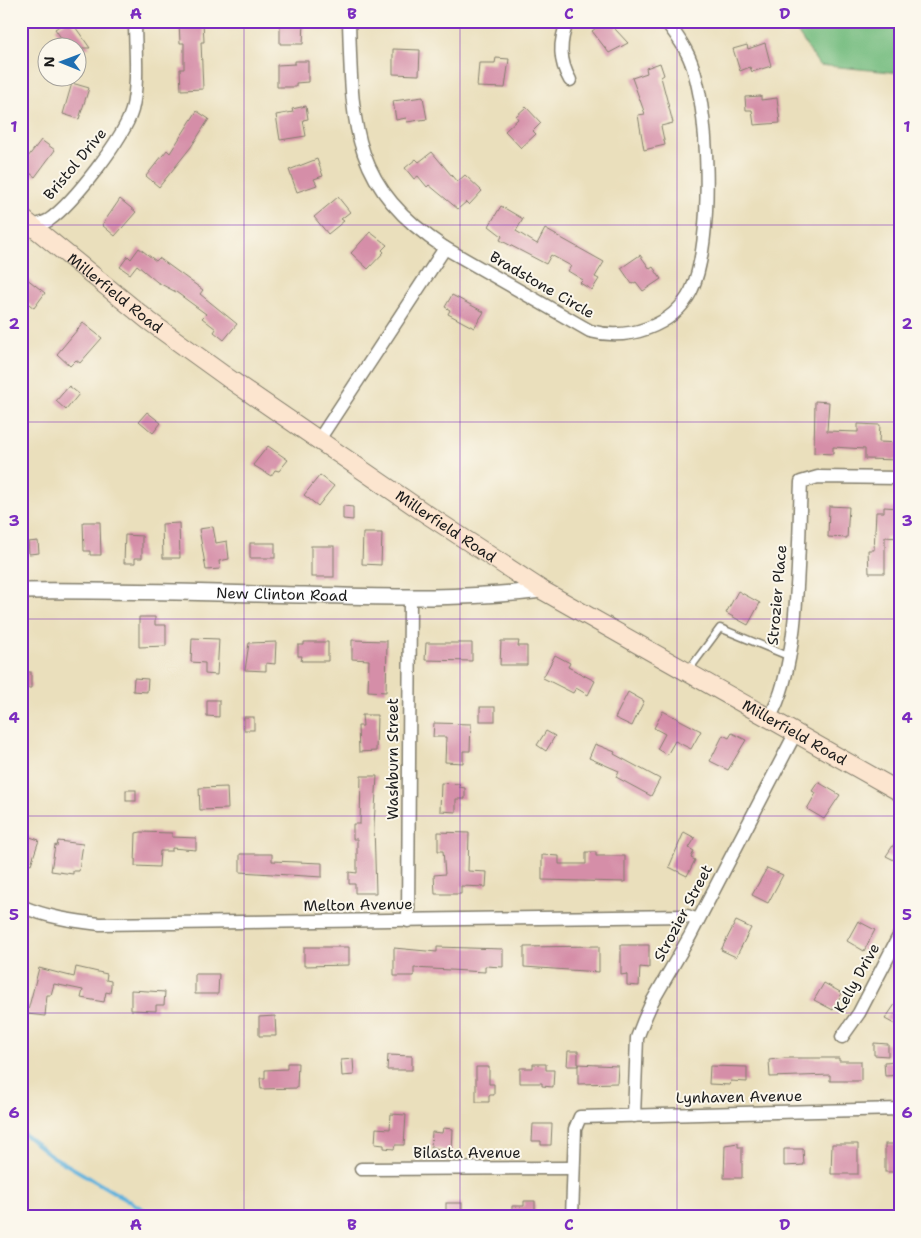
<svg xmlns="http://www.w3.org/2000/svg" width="921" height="1238" font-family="'Shantell Sans',sans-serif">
<rect width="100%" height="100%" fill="#fbf7ec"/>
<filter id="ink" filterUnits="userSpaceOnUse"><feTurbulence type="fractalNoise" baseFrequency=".02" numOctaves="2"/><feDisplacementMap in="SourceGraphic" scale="10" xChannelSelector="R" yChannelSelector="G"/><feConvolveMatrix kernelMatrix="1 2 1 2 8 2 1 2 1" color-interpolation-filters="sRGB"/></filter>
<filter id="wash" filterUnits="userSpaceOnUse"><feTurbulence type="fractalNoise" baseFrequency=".0096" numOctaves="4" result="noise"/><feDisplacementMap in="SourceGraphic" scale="20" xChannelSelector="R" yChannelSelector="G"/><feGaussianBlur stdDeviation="1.12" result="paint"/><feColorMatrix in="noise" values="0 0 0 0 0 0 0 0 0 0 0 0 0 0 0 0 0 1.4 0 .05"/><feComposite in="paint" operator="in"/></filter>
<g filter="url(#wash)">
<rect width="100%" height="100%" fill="#eadfbc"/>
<path fill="#78be82" stroke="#4a6d4f" d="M790 21H900V73L819 65Z"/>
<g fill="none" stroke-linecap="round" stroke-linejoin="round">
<path stroke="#62b2dc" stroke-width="4" d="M21 1132 52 1156 146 1211 164 1217"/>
</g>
<g id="blocks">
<g fill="#d58ea8">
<path d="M67 21H71L90 48H68L55 29Z"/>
<path d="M179 21H203L204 42H201L203 89 181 90 180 69H184V43H180Z"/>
<path d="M280 21H304L303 44H280Z"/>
<path d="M606 21H624L615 29 628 43 609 53 592 31Z"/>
<path d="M765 43 771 66 752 72 750 67 740 71 733 49 747 45 748 49Z"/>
<path d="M393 49 420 50 419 75 393 74Z"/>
<path d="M496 58 509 59 505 88 477 87 479 63H495Z"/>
<path d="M295 61H308V82L296 83V87H277V65L295 64Z"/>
<path d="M660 63 664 75 661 77 673 123 661 126 665 145 644 150 638 115 645 114 632 78 647 73 646 68Z"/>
<path d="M72 83 89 88 79 119 63 114Z"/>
<path d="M761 96V100L777 98 780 123 754 125 752 110H746L745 97Z"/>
<path d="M423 97 427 119 407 122 406 118 396 120 393 101Z"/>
<path d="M306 106 308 119 303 120 306 136 280 140 276 115 293 112 292 109Z"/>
<path d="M526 107 541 123 533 131 536 134 521 148 505 131 518 119 516 116Z"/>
<path d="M197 111 209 119 191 147 159 187 146 176 167 150 170 153Z"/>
<path d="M41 140 55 150 35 177 21 166Z"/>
<path d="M432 152 457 182 465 175 482 191 469 205 466 202 458 209 429 185 427 187 418 176 414 179 405 168 416 159 419 162Z"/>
<path d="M317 159 323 176 314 179 317 185 297 192 289 170Z"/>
<path d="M338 197 350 212 341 219 344 221 328 234 314 217Z"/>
<path d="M120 199 136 212 115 236 102 225Z"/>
<path d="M501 206 523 219 516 231 537 244 545 229 604 262 595 277 599 279 592 290 580 283 583 280 568 271 571 266 551 255 546 264 500 240 502 236 489 226Z"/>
<path d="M370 232 387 245 382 250 384 252 368 269 351 253Z"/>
<path d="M139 248 156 261 159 258 203 290 200 294 237 324 224 340 214 332 216 329 202 318 206 314 176 292 157 282 137 265 130 274 120 267 128 256 131 259Z"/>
<path d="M640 255 650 269 653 267 661 279 643 291 636 282 632 284 621 268Z"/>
<path d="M21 274 45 293 34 308 21 298Z"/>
<path d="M452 295 484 312 474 328 448 314 450 310 445 307Z"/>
<path d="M83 323 102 338 80 363 76 360 70 366 57 354Z"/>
<path d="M69 386 79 394 66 410 56 401Z"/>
<path d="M815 401 829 402 827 431 858 432V424L880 425 879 442 900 443V460L865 459V449L833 447V454L814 453Z"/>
<path d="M147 412 161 423 153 433 139 421Z"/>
<path d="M268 446 288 460 279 471 275 470 271 476 253 465Z"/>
<path d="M320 475 334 486 318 506 304 495Z"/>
<path d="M343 506 353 507V520L343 519Z"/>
<path d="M829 506 849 507 847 538 828 537Z"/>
<path d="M884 507 900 508V538L885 537V573H869L868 550H874L876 512H884Z"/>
<path d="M83 522H100L101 555H90V551H84Z"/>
<path d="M179 523 180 558H163L162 524Z"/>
<path d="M213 527 216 543 227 541 229 559 219 561 220 569 206 570 199 529Z"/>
<path d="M363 533H382L381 565 362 564Z"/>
<path d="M125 535 142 536V558H135V563H124Z"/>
<path d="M38 541 39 553 29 554 28 542Z"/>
<rect x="250" y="543" width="25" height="15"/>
<rect x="311" y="546" width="23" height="31"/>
<path d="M738 591 760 603 748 625 726 613Z"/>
<path d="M139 617H155V625H166V646L139 647Z"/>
<path d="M192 638 219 639 217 675 205 674V663L191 662Z"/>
<path d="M352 640 387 641 386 692 368 691 369 660 352 659Z"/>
<path d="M501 641H519L518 646H527V665H500Z"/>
<path d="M276 642 275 664 266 663V671L245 670 249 643Z"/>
<path d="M304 642H328V661H301L302 656H298V645H304Z"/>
<path d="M426 643H472V661L425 660Z"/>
<path d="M555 655 570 663 568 667 595 681 588 695 576 688 573 693 543 678Z"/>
<rect x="21" y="672" width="10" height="16"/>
<path d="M134 678 148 679 147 692 133 691Z"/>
<path d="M628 692 644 701 632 726 615 718Z"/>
<path d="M207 700H219V717L207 716Z"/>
<rect x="480" y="707" width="15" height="14"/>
<path d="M663 711 701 731 691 749 675 741 667 755 657 749 665 734 654 728Z"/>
<path d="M362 715H377L376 751 359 752 358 726H363Z"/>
<rect x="244" y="717" width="10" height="13"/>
<path d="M434 723 471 724 470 751H463V763L445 762 446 737H433Z"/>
<path d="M546 731 555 736 546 751 537 745Z"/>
<path d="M732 733 746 740 728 770 710 761 723 735 729 738Z"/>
<path d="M595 744 615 752 614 754 660 779 651 796 616 777 619 771 589 758Z"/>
<path d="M361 776H377L374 825 376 893H355V884H349V872L357 873V839H353V824H360Z"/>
<path d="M818 782 840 795 824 819 807 809 816 793 812 791Z"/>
<path d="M441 783 460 784 459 787 465 788V799H456V812L440 811Z"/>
<path d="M227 787 228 809 200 810 199 788Z"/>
<rect x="126" y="790" width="10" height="11"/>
<path d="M141 832 172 833V837L196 838V850L172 848V851H160L159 867 135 866 136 833Z"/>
<path d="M438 832 469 833 468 871 487 872 486 887 461 886V894H435L434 875 445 874 443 851H438Z"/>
<path d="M684 832 695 838 689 848 694 851 691 858 695 860 687 876 669 867Z"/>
<path d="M21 834 39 840 31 864 21 861Z"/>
<path d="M900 835V863L886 856Z"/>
<path d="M58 841 83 844 79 871H73V874L51 871 55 845 57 846Z"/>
<path d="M586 852H596V856H625V882L542 880V855L559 856V864H586Z"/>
<path d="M240 854H272V861L322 863V877L240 872Z"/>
<path d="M767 868 783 875 768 903 752 895Z"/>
<path d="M736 921 751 928 736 957 721 950Z"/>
<path d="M858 921 875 930 864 951 847 941Z"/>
<path d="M621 945H649V968L640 967 639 986 627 985V974L621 975Z"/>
<path d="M599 946V972L524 967V947Z"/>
<path d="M304 947H349V965L304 966Z"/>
<path d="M437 947 503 949V967L485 966V972L414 968V976H394V948L437 952Z"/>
<path d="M76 967 107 974 106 980 111 981V986L110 993 106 992 104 1002 81 998 83 990 54 984 51 995H47L45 1016 27 1014 39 968 74 977Z"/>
<path d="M195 974H219L218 994H195Z"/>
<path d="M824 983 842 993 833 1010 814 1000Z"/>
<path d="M131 990 165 992 164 1005H156V1011L131 1010Z"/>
<path d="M900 997V1027L885 1019Z"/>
<path d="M275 1016 276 1036H259V1017Z"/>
<path d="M874 1043 888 1044V1056L874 1055Z"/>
<path d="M568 1051H578V1066H567Z"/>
<path d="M388 1055 412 1056V1070H387Z"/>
<path d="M785 1058H839V1061H861V1081H830V1075L770 1077 769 1060Z"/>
<path d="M353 1059 354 1075 342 1076 341 1060Z"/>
<path d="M900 1061V1075L885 1076 884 1062Z"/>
<path d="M287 1063H298L297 1088 261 1089 260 1078H265V1070L287 1069Z"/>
<path d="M533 1064H546V1070H554L553 1087 542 1086V1083H520V1068H533Z"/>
<path d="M578 1064 618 1066 617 1083 578 1084Z"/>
<path d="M710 1066 747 1067V1082L731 1081 730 1085 709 1084Z"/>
<path d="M476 1067H489V1084H494V1095H489V1102H476Z"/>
<path d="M391 1114 406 1115 404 1145H395L394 1149 384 1148V1145L375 1144 376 1128 390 1129Z"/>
<path d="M533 1124H552L551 1145H541V1141H532Z"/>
<path d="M443 1128 453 1129 452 1152 431 1147 432 1132 442 1133Z"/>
<path d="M738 1143V1147H742V1178H724L725 1145Z"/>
<path d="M832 1144H858V1174H831Z"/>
<rect x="885" y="1144" width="15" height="28"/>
<path d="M784 1149H803L804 1165 784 1166Z"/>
<path d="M524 1201H535V1217H512V1206H524Z"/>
<rect x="446" y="1203" width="16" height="14"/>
</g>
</g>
</g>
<g filter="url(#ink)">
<use href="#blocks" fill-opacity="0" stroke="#837e6c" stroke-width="1"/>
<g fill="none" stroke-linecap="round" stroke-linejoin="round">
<g stroke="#837e6c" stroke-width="9">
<path id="service" d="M688 671 720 628 788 656"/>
</g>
<g stroke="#837e6c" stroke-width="15">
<g id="minor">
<path d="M349 21C352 123 350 186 445 248L590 331C627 341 673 327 691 291 714 245 711 99 687 53 682 42 673 31 666 21"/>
<path d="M568 21C559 41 559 61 570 80"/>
<path d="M31 227C37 225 44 223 49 220 73 203 124 138 132 110 139 82 135 50 135 21"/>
<path d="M318 441 445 248"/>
<path d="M769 718C801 668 798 543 801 482L818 477 900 478"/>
<path d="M21 906C46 917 73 921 100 924L687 916 698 920"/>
<path d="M408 921 410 598"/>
<path d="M842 1037 859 1013 900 934"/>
<path d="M634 1116 637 1038 644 1020 652 1002 690 936 795 734"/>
<path d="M361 1169 573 1168"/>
<path d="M572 1217 575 1129 580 1117 900 1109"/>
</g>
</g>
<g stroke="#837e6c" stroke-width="18">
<g id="tertiary">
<path id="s1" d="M21 591C116 590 210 593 305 595 384 597 463 600 542 590"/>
</g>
</g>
<g stroke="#837e6c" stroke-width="20">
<g id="secondary">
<path id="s2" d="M21 217 149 321 228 378 422 511 542 590 900 792"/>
</g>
</g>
<use href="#service" stroke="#fff" stroke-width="6"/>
<use href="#minor" stroke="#fff" stroke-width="12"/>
<use href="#tertiary" stroke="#fff" stroke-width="15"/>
<use href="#secondary" stroke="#fce5cf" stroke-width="18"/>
</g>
</g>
<path fill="none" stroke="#7b2cbf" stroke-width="1" stroke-opacity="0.55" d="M244 21V1217M460 21V1217M677 21V1217M21 225H900M21 422H900M21 619H900M21 816H900M21 1013H900"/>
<g text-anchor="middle" stroke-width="4" stroke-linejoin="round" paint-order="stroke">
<g font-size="15" fill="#1c1c1c" stroke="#fbf7ec">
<text transform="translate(75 164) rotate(-50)" y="5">Bristol Drive</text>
<text transform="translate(542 285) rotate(30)" y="5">Bradstone Circle</text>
<text dy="5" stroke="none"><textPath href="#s2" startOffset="121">Millerfield Road</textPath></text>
<text dy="5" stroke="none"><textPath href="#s2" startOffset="526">Millerfield Road</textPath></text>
<text dy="5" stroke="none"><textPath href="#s1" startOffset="261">New Clinton Road</textPath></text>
<text transform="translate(777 595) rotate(-85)" y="5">Strozier Place</text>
<text dy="5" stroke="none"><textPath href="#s2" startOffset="931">Millerfield Road</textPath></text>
<text transform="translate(393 759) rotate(-90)" y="5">Washburn Street</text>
<text transform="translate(358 905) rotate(-1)" y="5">Melton Avenue</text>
<text transform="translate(683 913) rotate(-62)" y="5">Strozier Street</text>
<text transform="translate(857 978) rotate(-61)" y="5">Kelly Drive</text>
<text transform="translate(739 1097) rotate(-1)" y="5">Lynhaven Avenue</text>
<text x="467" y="1158">Bilasta Avenue</text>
</g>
</g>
<rect width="921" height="1238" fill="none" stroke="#fbf7ec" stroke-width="55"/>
<g transform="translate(62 62) rotate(271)"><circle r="24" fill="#fbf7ec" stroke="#a29f99"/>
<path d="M0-4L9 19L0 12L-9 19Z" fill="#1f6fb2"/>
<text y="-8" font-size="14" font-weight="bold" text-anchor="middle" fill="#1c1c1c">N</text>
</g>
<rect x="28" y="28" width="866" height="1182" fill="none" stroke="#7b2cbf" stroke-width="2"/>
<g font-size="16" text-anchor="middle" font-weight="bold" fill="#7b2cbf">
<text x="136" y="19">A</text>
<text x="352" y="19">B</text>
<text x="569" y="19">C</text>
<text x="785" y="19">D</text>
<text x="14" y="132">1</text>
<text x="907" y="132">1</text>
<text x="14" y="329">2</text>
<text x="907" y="329">2</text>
<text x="14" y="526">3</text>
<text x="907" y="526">3</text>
<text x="14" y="723">4</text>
<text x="907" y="723">4</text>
<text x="14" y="920">5</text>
<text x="907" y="920">5</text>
<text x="14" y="1118">6</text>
<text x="907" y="1118">6</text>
<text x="136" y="1230">A</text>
<text x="352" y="1230">B</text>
<text x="569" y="1230">C</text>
<text x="785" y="1230">D</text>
</g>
</svg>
